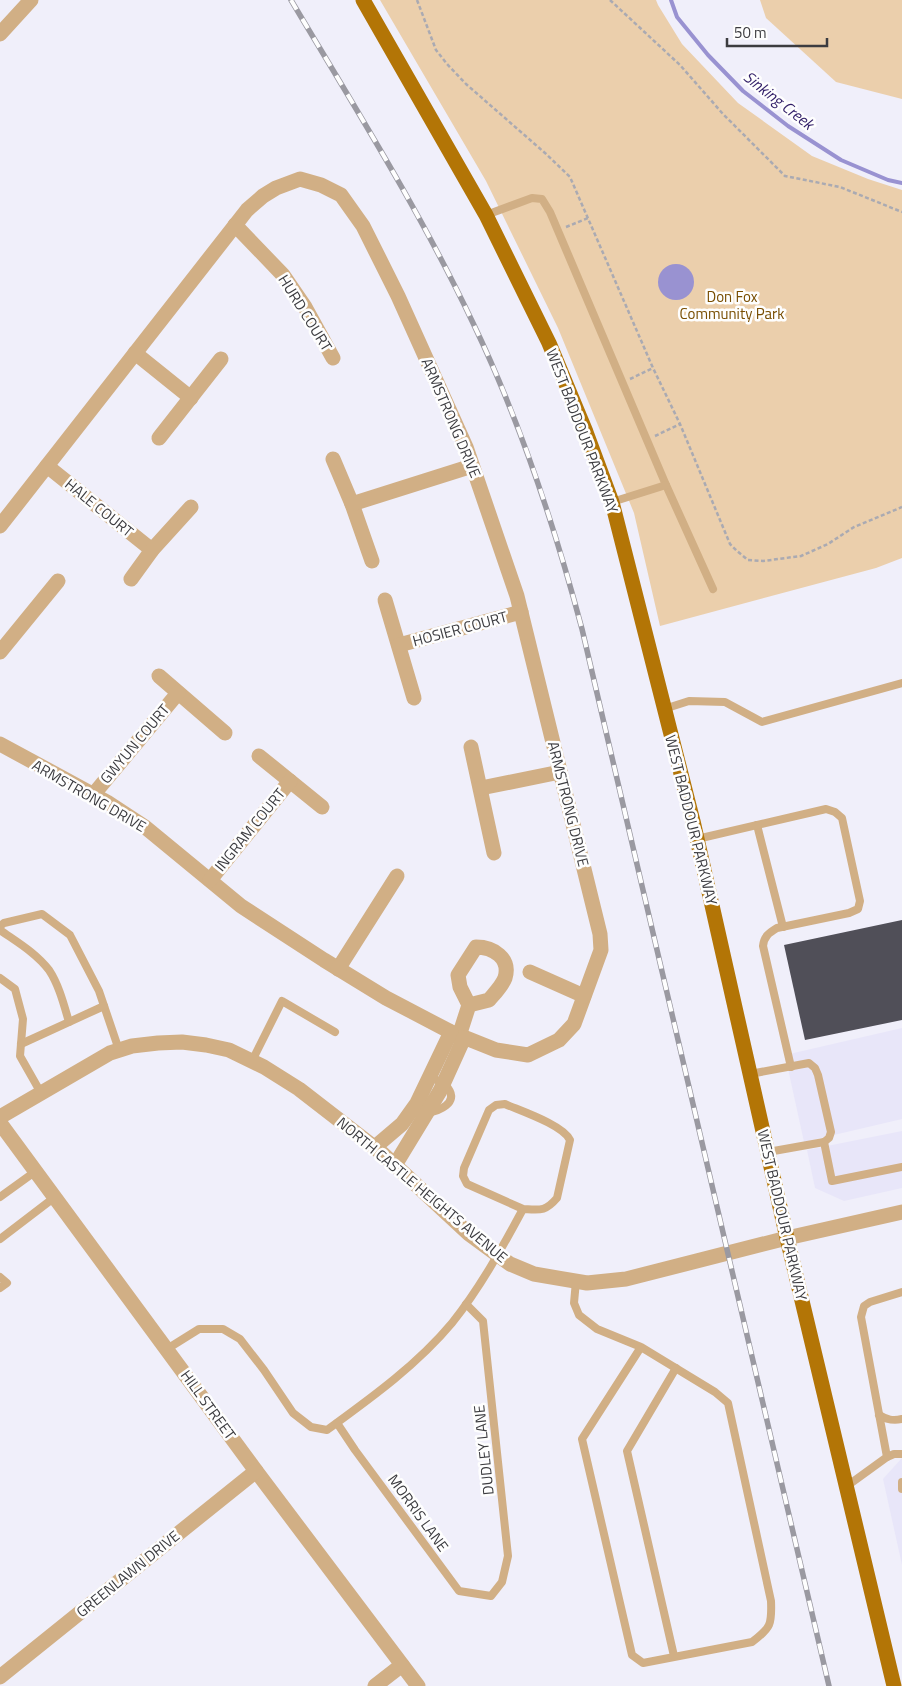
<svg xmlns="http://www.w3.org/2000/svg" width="902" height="1686" font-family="'Titillium Web',sans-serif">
<rect width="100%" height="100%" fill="#f0effa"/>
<g fill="#e8e6f9">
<path d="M902 1028V1119L804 1142 785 1055Z"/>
<path d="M902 1131V1188L844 1201 815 1188 807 1150Z"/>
<path d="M902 1458V1565L883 1479Z"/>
</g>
<g fill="#ebcfac">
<path d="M380 0H656L658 5 682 44 738 103 812 156 868 179 902 190V558L876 568 660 626 634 513 558 328 486 181Z"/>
<path d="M760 0H902V99L836 82 766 18Z"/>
</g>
<circle fill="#9992d1" cx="676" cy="282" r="18"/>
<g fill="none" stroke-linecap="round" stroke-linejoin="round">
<path stroke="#9992d1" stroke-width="4" d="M671 0 677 17 708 55 743 91 788 126 841 160 888 180 902 183"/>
</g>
<path fill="#504f58" d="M902 920V1020L805 1040 784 945Z"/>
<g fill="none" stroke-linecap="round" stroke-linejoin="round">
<g stroke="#aaaab2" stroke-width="2.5" stroke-dasharray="4 2.5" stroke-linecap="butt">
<path d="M417 0 436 50 447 64 466 84 545 153 570 177 653 368 680 424 730 544 737 551 748 560 763 561 801 556 828 544 854 527 902 507"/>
<path d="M610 0 680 65 723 114 785 176 840 187 902 212"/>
<path d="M566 227 588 218"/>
<path d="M630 379 653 368"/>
<path d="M655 436 680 424"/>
</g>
<g stroke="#d1af85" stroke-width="8">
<path d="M486 215 532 198 542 199 550 212 666 485 713 589"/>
<path d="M612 502 666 485"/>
<path d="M664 709 689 701 725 702 762 722 902 683"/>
<path d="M757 825 783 927"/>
<path d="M697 839 826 809 835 812 842 818 860 901 858 909 849 913 777 928C769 933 764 936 763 946L791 1067"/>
<path d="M0 926 4 923 42 914 70 935 99 991 119 1050"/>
<path d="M0 930C17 942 36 953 49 970 59 985 64 1005 69 1022"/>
<path d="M0 978 15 989 23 1019 20 1056 41 1093"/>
<path d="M21 1044 104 1006"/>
<path d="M252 1061 282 1001 335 1032"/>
<path d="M750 1074 809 1063 815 1068 818 1075 831 1132 829 1138 824 1142"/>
<path d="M427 1113C439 1111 459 1103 448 1088 444 1082 436 1080 430 1077"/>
<path d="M768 1152 824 1142 832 1181 902 1167"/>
<path d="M0 1197 36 1171"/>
<path d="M0 1239 55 1197"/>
<path d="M0 1277 7 1283 0 1288"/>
<path d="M576 1281 574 1303 579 1315 597 1329 641 1347 715 1392 728 1403 771 1601C772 1624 771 1628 752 1642L643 1663 632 1655 582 1439 641 1347"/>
<path d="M167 1349 199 1329H223L240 1339 264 1370 293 1413 311 1427 327 1430C371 1398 417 1365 452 1323 480 1288 502 1248 523 1209 540 1210 545 1212 557 1198L570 1140C563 1125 521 1111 505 1104L496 1105 489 1110 464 1168 463 1176 467 1184 523 1209"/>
<path d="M879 1415C887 1420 893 1421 902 1419"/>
<path d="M337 1423 355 1450 459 1591 491 1596 502 1582 508 1556 483 1321 466 1304"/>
<path d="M887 1457 894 1454H902"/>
<path d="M902 1482V1489"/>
<path d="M847 1486 887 1457 861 1317 864 1306 870 1302 902 1292"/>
<path d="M674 1656 627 1451 676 1368"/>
</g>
<g stroke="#d1af85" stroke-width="15">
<path d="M0 34 31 0"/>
<path d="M235 225 283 275 305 307 333 358"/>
<path d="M135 353 191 398"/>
<path d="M159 438 221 359"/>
<path d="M333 459 352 504 372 561"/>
<path d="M47 466 152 550"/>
<path d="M352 504 472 466"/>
<path d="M0 526 247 210 263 196 276 188 300 179 321 185 341 195 363 226 398 296 466 447 517 596 600 934 601 950 574 1024 559 1040 528 1055 496 1050 451 1032 386 998 324 960 241 906 145 827 107 802 0 744"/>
<path d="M131 579 152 550 191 507"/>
<path d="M385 600 414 698"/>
<path d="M399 645 521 612"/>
<path d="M0 652 58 581"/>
<path d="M159 676 225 733"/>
<path d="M471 747 494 853"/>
<path d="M259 756 322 807"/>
<path d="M481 788 560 772"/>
<path d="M93 795 178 693"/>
<path d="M210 880 290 781"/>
<path d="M338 969 397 876"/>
<path d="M530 972 584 996"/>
<path d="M459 1036 469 1005 460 987 458 975 476 947C493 947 511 958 505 978 502 986 494 994 489 1000L469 1005"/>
<path d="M0 1123 256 1471 418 1686"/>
<path d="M375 1147 402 1124 417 1103 451 1032"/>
<path d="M395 1165 440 1091 464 1038"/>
<path d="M0 1677 256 1471"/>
<path d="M375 1686 402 1665"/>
</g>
<path stroke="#d1af85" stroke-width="15" d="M0 1117 110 1053 132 1046 158 1043 182 1042 206 1045 229 1050 264 1067 299 1089 383 1154 469 1234 510 1264 534 1274 587 1283 626 1279 787 1238 902 1212"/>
<path stroke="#b37506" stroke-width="15" d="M363 0 486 215 549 343 586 432 612 502 693 821 787 1238 894 1686"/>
<g stroke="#9a99a1" stroke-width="5.5">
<path id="rail" d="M291 0C354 106 420 211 473 323 520 421 554 524 582 629L829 1686"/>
</g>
<use href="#rail" stroke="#fefefe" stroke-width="4" stroke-dasharray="11" stroke-linecap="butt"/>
</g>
<g text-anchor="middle" stroke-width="5" stroke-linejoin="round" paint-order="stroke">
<g font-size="15" fill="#784d00" stroke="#fefefe">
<text x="732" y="302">Don Fox<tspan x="732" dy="17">Community Park</tspan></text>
</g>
<g font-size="15" fill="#3c3c40" stroke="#fefefe">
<text transform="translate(305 313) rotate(58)" y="5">HURD COURT</text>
<text transform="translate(451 418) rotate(67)" y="5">ARMSTRONG DRIVE</text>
<text transform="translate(582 431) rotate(69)" y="5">WEST BADDOUR PARKWAY</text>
<text transform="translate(99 508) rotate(39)" y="5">HALE COURT</text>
<text transform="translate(460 629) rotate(-15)" y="5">HOSIER COURT</text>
<text transform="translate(135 744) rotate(-50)" y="5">GWYUN COURT</text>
<text transform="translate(89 796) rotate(30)" y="5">ARMSTRONG DRIVE</text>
<text transform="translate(568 804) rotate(76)" y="5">ARMSTRONG DRIVE</text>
<text transform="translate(691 820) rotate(76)" y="5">WEST BADDOUR PARKWAY</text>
<text transform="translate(250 830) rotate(-51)" y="5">INGRAM COURT</text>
<text transform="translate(422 1190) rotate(40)" y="5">NORTH CASTLE HEIGHTS AVENUE</text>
<text transform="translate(782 1215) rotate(77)" y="5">WEST BADDOUR PARKWAY</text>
<text transform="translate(208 1405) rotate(54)" y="5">HILL STREET</text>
<text transform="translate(484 1450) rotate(-96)" y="5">DUDLEY LANE</text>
<text transform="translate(418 1513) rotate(54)" y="5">MORRIS LANE</text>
<text transform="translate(128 1574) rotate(-39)" y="5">GREENLAWN DRIVE</text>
</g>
<g font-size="16" font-style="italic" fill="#2f1c66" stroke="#fefefe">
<text transform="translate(779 100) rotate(38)" y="6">Sinking Creek</text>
</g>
</g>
<path d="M727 38v8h100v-8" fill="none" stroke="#3c3c40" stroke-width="2.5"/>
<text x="734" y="38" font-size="15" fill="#3c3c40" stroke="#fefefe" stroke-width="4" paint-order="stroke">50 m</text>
</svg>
